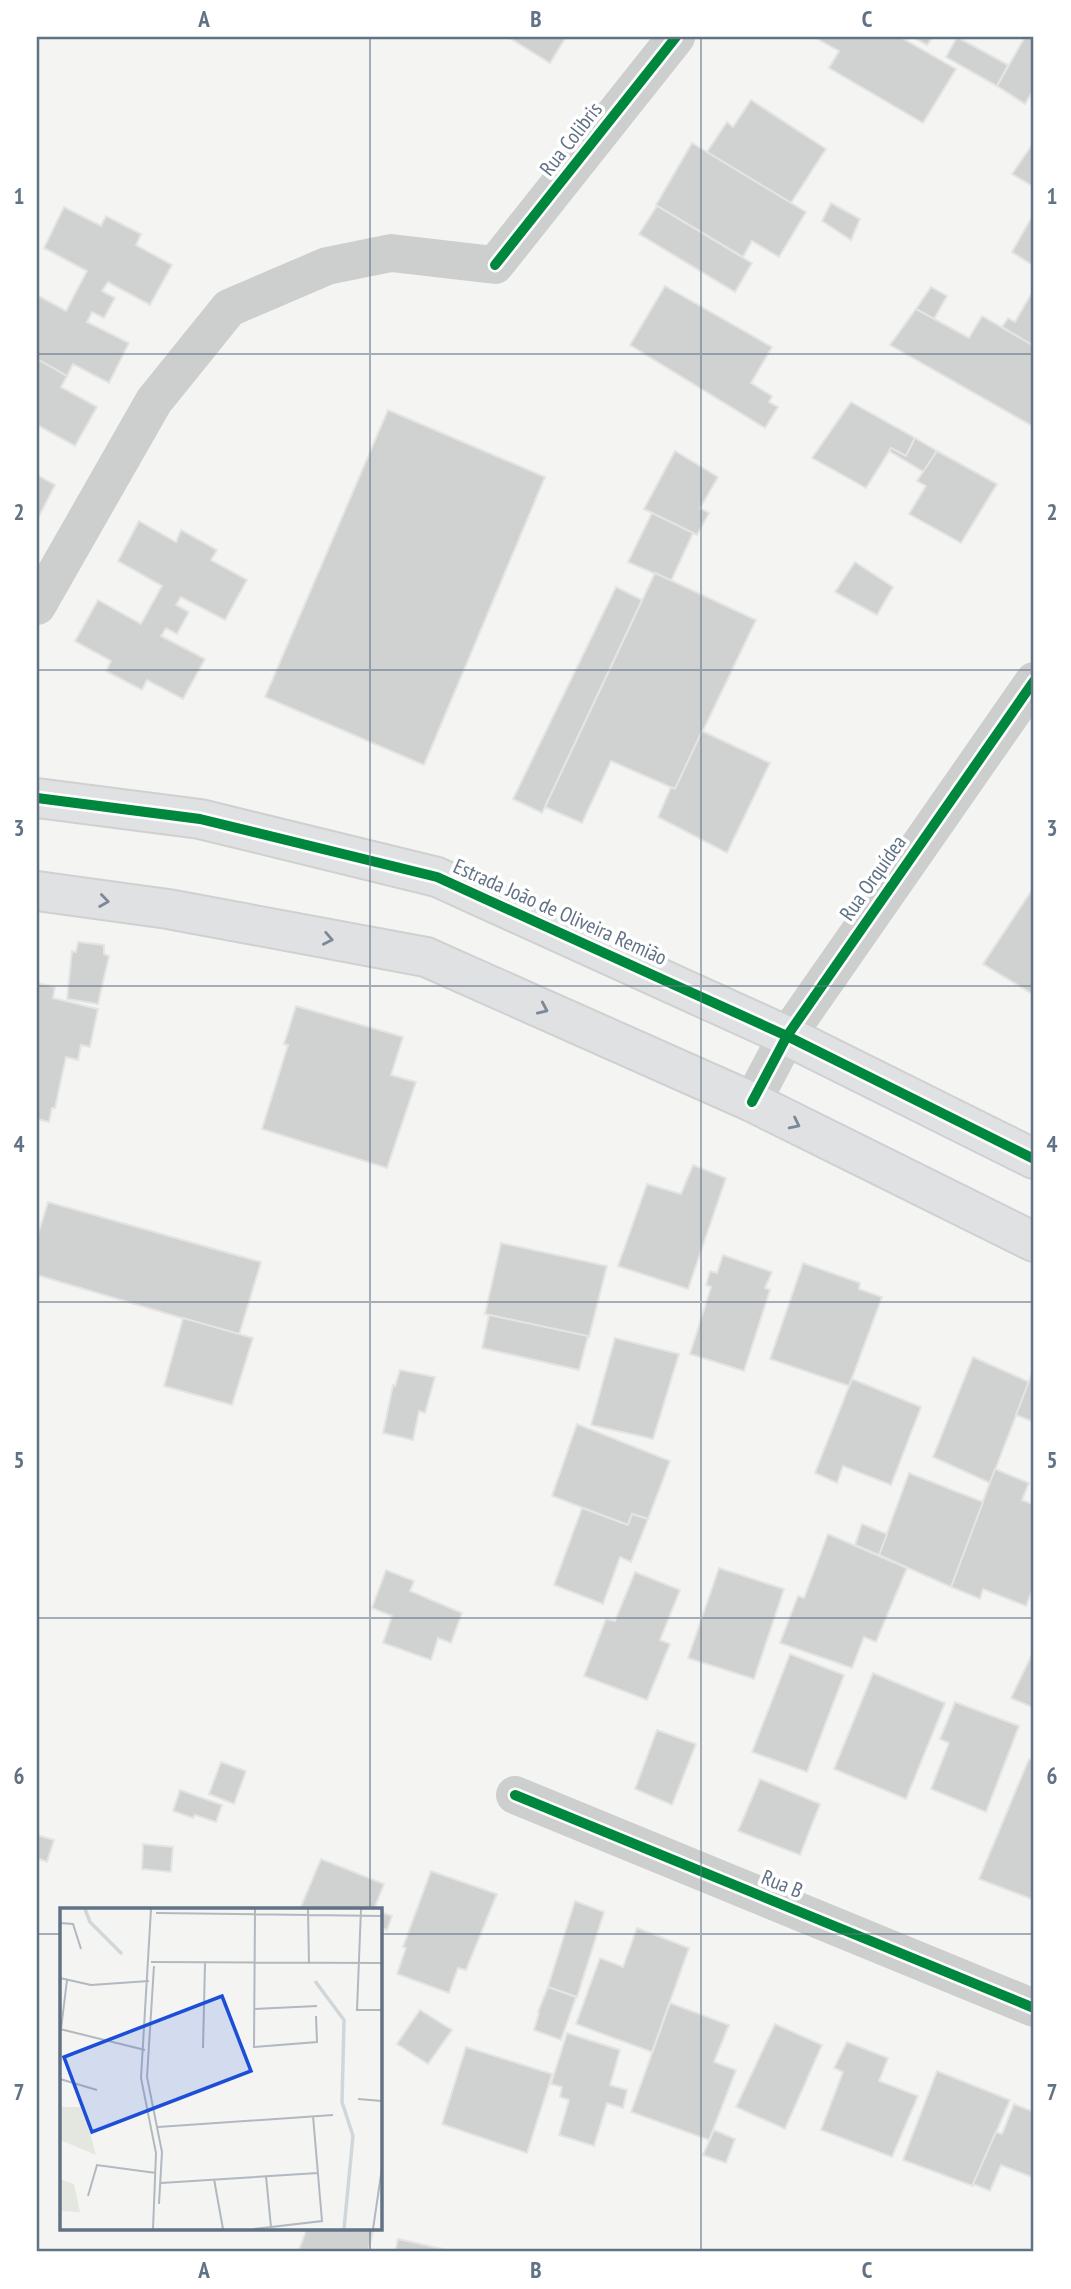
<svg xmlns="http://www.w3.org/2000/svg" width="1071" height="2289" font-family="'PT Sans Narrow',sans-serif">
<rect width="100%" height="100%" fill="#f4f4f2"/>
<g fill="#d0d2d2" stroke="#e4e4e2" stroke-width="2">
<path d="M508 37H566L550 63Z"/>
<path d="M814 37H900L956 69 923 123 829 68 839 51Z"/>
<path d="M913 37H933L927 45Z"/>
<path d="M957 37 1008 65 997 86 946 57Z"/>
<path d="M1025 37H1034V88L1025 104 997 86Z"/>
<path d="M751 100 826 149 791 203 707 152 727 122 733 127Z"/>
<path d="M1034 142V187L1012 174Z"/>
<path d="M692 143 806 212 779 257 752 241 743 257 656 205Z"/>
<path d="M831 203 860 219 851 240 822 221Z"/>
<path d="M657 206 752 263 735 292 639 234Z"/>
<path d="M64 207 101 226 106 216 141 234 136 245 172 265 150 305 108 282 102 291 115 298 104 318 92 312 87 322 129 343 109 383 73 364 67 376 37 359V295L66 311 87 271 44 248Z"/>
<path d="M1034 213V266L1012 252Z"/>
<path d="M665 286 772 347 751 383 772 396 769 402 778 407 765 428 630 345Z"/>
<path d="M931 287 947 296 934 319 916 309Z"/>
<path d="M1034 289V346L1002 327 1008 318 1015 322Z"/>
<path d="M916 309 969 338 982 316 1034 346V427L890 345Z"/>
<path d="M37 359 67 376 61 387 97 407 75 446 37 425Z"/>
<path d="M851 402 915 438 906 456 891 448 866 488 812 458Z"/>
<path d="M388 410 545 477 424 765 265 697Z"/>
<path d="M915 438 937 451 924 472 889 451 891 448 906 456Z"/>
<path d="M675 451 718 477 700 508 709 513 697 535 644 509Z"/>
<path d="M937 451 997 484 961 543 909 514 926 486 917 481Z"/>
<path d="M37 475 55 485 37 520Z"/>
<path d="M652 513 693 533 671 581 628 562Z"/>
<path d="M139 521 176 542 181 530 217 550 211 560 247 580 225 620 181 597 176 605 189 612 177 634 166 628 161 636 205 659 183 699 147 680 142 690 106 671 111 661 75 641 98 600 141 624 162 586 118 561Z"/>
<path d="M855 562 893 587 877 615 835 592Z"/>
<path d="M655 573 756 620 675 789 611 761 582 823 545 807Z"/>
<path d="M616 587 642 600 542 813 513 799Z"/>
<path d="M702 731 770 763 727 853 658 817 671 787 675 789Z"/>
<path d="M1034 887V995L983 964Z"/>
<path d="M78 942 104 945V954L109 956 98 1004 67 999 72 951 76 952Z"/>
<path d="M37 983 55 987 53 998 98 1009 90 1047 81 1045 78 1060 66 1057 55 1108H52L49 1122 37 1119Z"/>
<path d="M296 1006 403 1037 391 1075 416 1082 387 1168 262 1129 288 1045 284 1044Z"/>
<path d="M693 1165 726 1178 688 1289 618 1266 647 1184 681 1194Z"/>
<path d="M48 1202 261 1262 239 1335 37 1275V1238Z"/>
<path d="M501 1243 607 1266 589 1337 485 1314Z"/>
<path d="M723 1255 772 1272 765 1288 770 1290 744 1371 690 1354 711 1287 706 1285 710 1271 717 1273Z"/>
<path d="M803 1263 860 1283 859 1289 882 1297 849 1386 770 1359Z"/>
<path d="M489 1315 588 1336 579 1370 482 1348Z"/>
<path d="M183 1318 253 1338 232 1405 164 1386Z"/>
<path d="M615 1338 679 1354 653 1439 591 1425Z"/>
<path d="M973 1357 1029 1382 990 1483 933 1457Z"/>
<path d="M1034 1368V1422L1016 1415Z"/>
<path d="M400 1370 435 1377 425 1413 419 1411 413 1440 383 1433 393 1385 395 1386Z"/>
<path d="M852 1379 921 1407 891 1485 843 1466 837 1483 815 1473Z"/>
<path d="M577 1424 670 1461 648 1519 632 1514 628 1525 552 1496Z"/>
<path d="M995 1469 1029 1483 1022 1500 1034 1505V1585L1026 1606 983 1589 980 1599 951 1587Z"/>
<path d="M909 1473 983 1502 951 1587 879 1555Z"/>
<path d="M582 1508 628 1525 632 1514 648 1519 631 1562 620 1557 603 1604 554 1585Z"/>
<path d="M862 1524 887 1534 879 1555 855 1545Z"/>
<path d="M828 1534 907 1568 876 1642 864 1637 852 1668 780 1643 798 1596 804 1598Z"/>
<path d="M719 1568 784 1589 754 1679 688 1658Z"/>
<path d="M386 1570 414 1581 410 1591 462 1613 451 1643 438 1638 431 1660 383 1643 392 1616 372 1608Z"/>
<path d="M635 1572 680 1590 660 1640 670 1644 647 1700 584 1676 606 1619 615 1621Z"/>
<path d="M1034 1650V1708L1011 1698Z"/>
<path d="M790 1654 844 1675 807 1772 752 1752Z"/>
<path d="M873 1673 945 1703 906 1799 834 1769Z"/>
<path d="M955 1702 1019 1726 986 1812 931 1789 949 1743 940 1739Z"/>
<path d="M657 1730 696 1744 672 1805 635 1789Z"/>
<path d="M1029 1759 1034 1761V1900L979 1879Z"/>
<path d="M221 1762 246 1771 234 1804 209 1794Z"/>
<path d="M760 1779 820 1804 800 1855 738 1831Z"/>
<path d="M180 1790 222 1805 216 1822 195 1815 193 1818 173 1811Z"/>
<path d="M37 1835 54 1840 47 1862 37 1858Z"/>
<path d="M143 1844 173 1847 171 1872 142 1869Z"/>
<path d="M321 1859 384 1884 374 1909H300Z"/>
<path d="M431 1871 497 1894 466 1970 458 1968 449 1993 397 1974 406 1948 403 1947Z"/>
<path d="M575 1901 604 1912 577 1997 548 1987Z"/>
<path d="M380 1912 392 1916 387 1930 380 1928Z"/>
<path d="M637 1928 689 1948 652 2052 576 2024 600 1958 623 1967Z"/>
<path d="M548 1987 576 1997 561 2040 534 2030 539 2013 538 2012Z"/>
<path d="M670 2003 729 2025 714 2062 736 2070 709 2140 631 2112Z"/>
<path d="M420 2010 452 2030 428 2064 397 2044Z"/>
<path d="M775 2024 822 2045 785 2129 736 2107Z"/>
<path d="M567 2033 620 2050 610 2085 627 2090 623 2108 607 2103 594 2146 559 2135 569 2100 560 2097 562 2087 551 2084Z"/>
<path d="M847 2042 888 2058 879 2081 918 2096 892 2157 821 2130 843 2072 834 2068Z"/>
<path d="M466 2047 552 2074 527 2153 442 2124Z"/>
<path d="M937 2071 1010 2100 973 2186 903 2160Z"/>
<path d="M1014 2104 1034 2112V2178L1001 2165 990 2191 973 2184 996 2132 1002 2134Z"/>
<path d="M714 2130 735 2139 726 2163 703 2155Z"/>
<path d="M307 2228H374L368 2252H304L299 2250Z"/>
<path d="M398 2239 456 2252H395Z"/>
</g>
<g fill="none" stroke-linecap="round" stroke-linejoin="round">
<g stroke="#cfd1d1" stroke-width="42">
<g id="major">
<path d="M37 798 200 819 437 877 787 1036 1034 1159"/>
<path d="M37 891 168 909 426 957 752 1102 1034 1242"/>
</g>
</g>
<g stroke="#cdcfcf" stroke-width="38">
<path d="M37 606 154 401 229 308 327 266 391 253 495 265 676 37"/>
<path d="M752 1102 787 1036 1034 681"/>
<path d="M515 1795 1034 2008"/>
</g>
<use href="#major" stroke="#e0e1e2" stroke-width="38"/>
<g stroke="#fff" stroke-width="15">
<g id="cycleway">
<path d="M495 265 676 37"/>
<path d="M37 798 200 819 437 877 787 1036 1034 1159"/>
<path d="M752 1102 787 1036 1034 681"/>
<path d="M515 1795 1034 2008"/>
</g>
</g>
<use href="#cycleway" stroke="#00873e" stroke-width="10"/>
</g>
<defs><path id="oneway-chevron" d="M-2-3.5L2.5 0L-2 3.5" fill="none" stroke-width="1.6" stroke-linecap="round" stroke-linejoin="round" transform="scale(1.75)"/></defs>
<g stroke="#7b8898">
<use href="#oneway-chevron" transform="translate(104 901) rotate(8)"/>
<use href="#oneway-chevron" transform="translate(328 939) rotate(11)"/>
<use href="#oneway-chevron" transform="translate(543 1009) rotate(24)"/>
<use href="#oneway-chevron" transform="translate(795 1124) rotate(26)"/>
</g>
<path fill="none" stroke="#627285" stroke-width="2" stroke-opacity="0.55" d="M370 37V1909M701 37V2252M37 354H1034M37 670H1034M37 986H1034M37 1302H1034M37 1618H1034M37 1934H61M380 1934H1034M370 2228V2252"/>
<g text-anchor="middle" stroke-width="7" stroke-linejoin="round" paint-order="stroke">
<g font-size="21" fill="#627285" stroke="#fff">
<text transform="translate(571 139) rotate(-52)" y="7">Rua Colibris</text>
<text transform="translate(873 878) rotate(-55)" y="7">Rua Orquídea</text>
<text transform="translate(560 912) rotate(24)" y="7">Estrada João de Oliveira Remião</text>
<text transform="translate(782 1884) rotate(22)" y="7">Rua B</text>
</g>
</g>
<g transform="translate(60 1908)">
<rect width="322" height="322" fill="#f4f4f2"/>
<path d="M0 199H23L36 247 0 232ZM0 271 14 276 20 304 0 303Z" fill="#e3e7e0"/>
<path fill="none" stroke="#d0d7da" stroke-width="3.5" d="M25 1 30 14 62 46M255 73 284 112 282 194 293 228 284 321"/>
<path fill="none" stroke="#b1b8c0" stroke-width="2" d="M91 1 81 170 96 245 93 321M195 1 194 139 257 134 256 108M248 1 249 56M301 1 297 102H322M96 5 322 8M0 15 13 16 21 41M91 54 322 55M94 58 87 169 102 244 99 296M0 70 31 77 89 73M194 101 257 98M0 121 85 142M1 121 7 72M143 140 145 55M0 171 37 182M298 191 322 193M98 219 273 207M206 268 211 319M154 271 163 321M101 275 258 265M28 288 37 257 96 265M193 321 262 313 253 208M313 321 322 260"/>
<path fill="#1d4ed8" fill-opacity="0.15" stroke="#1d4ed8" stroke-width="3.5" d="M162 88 191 163 32 224 4 149Z"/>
<rect width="322" height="322" fill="none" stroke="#627285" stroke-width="3.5"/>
</g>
<rect width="1071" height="2289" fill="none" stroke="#ffffff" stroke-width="77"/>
<rect x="38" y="38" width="994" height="2212" fill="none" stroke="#627285" stroke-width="2.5"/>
<g font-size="23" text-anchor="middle" font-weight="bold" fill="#627285">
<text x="204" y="27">A</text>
<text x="536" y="27">B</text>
<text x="867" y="27">C</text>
<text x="19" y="204">1</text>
<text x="1052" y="204">1</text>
<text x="19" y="520">2</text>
<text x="1052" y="520">2</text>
<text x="19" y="836">3</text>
<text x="1052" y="836">3</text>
<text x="19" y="1152">4</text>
<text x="1052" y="1152">4</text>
<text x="19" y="1468">5</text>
<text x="1052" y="1468">5</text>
<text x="19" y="1784">6</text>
<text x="1052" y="1784">6</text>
<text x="19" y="2100">7</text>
<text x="1052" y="2100">7</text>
<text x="204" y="2278">A</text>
<text x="536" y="2278">B</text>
<text x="867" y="2278">C</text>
</g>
</svg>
